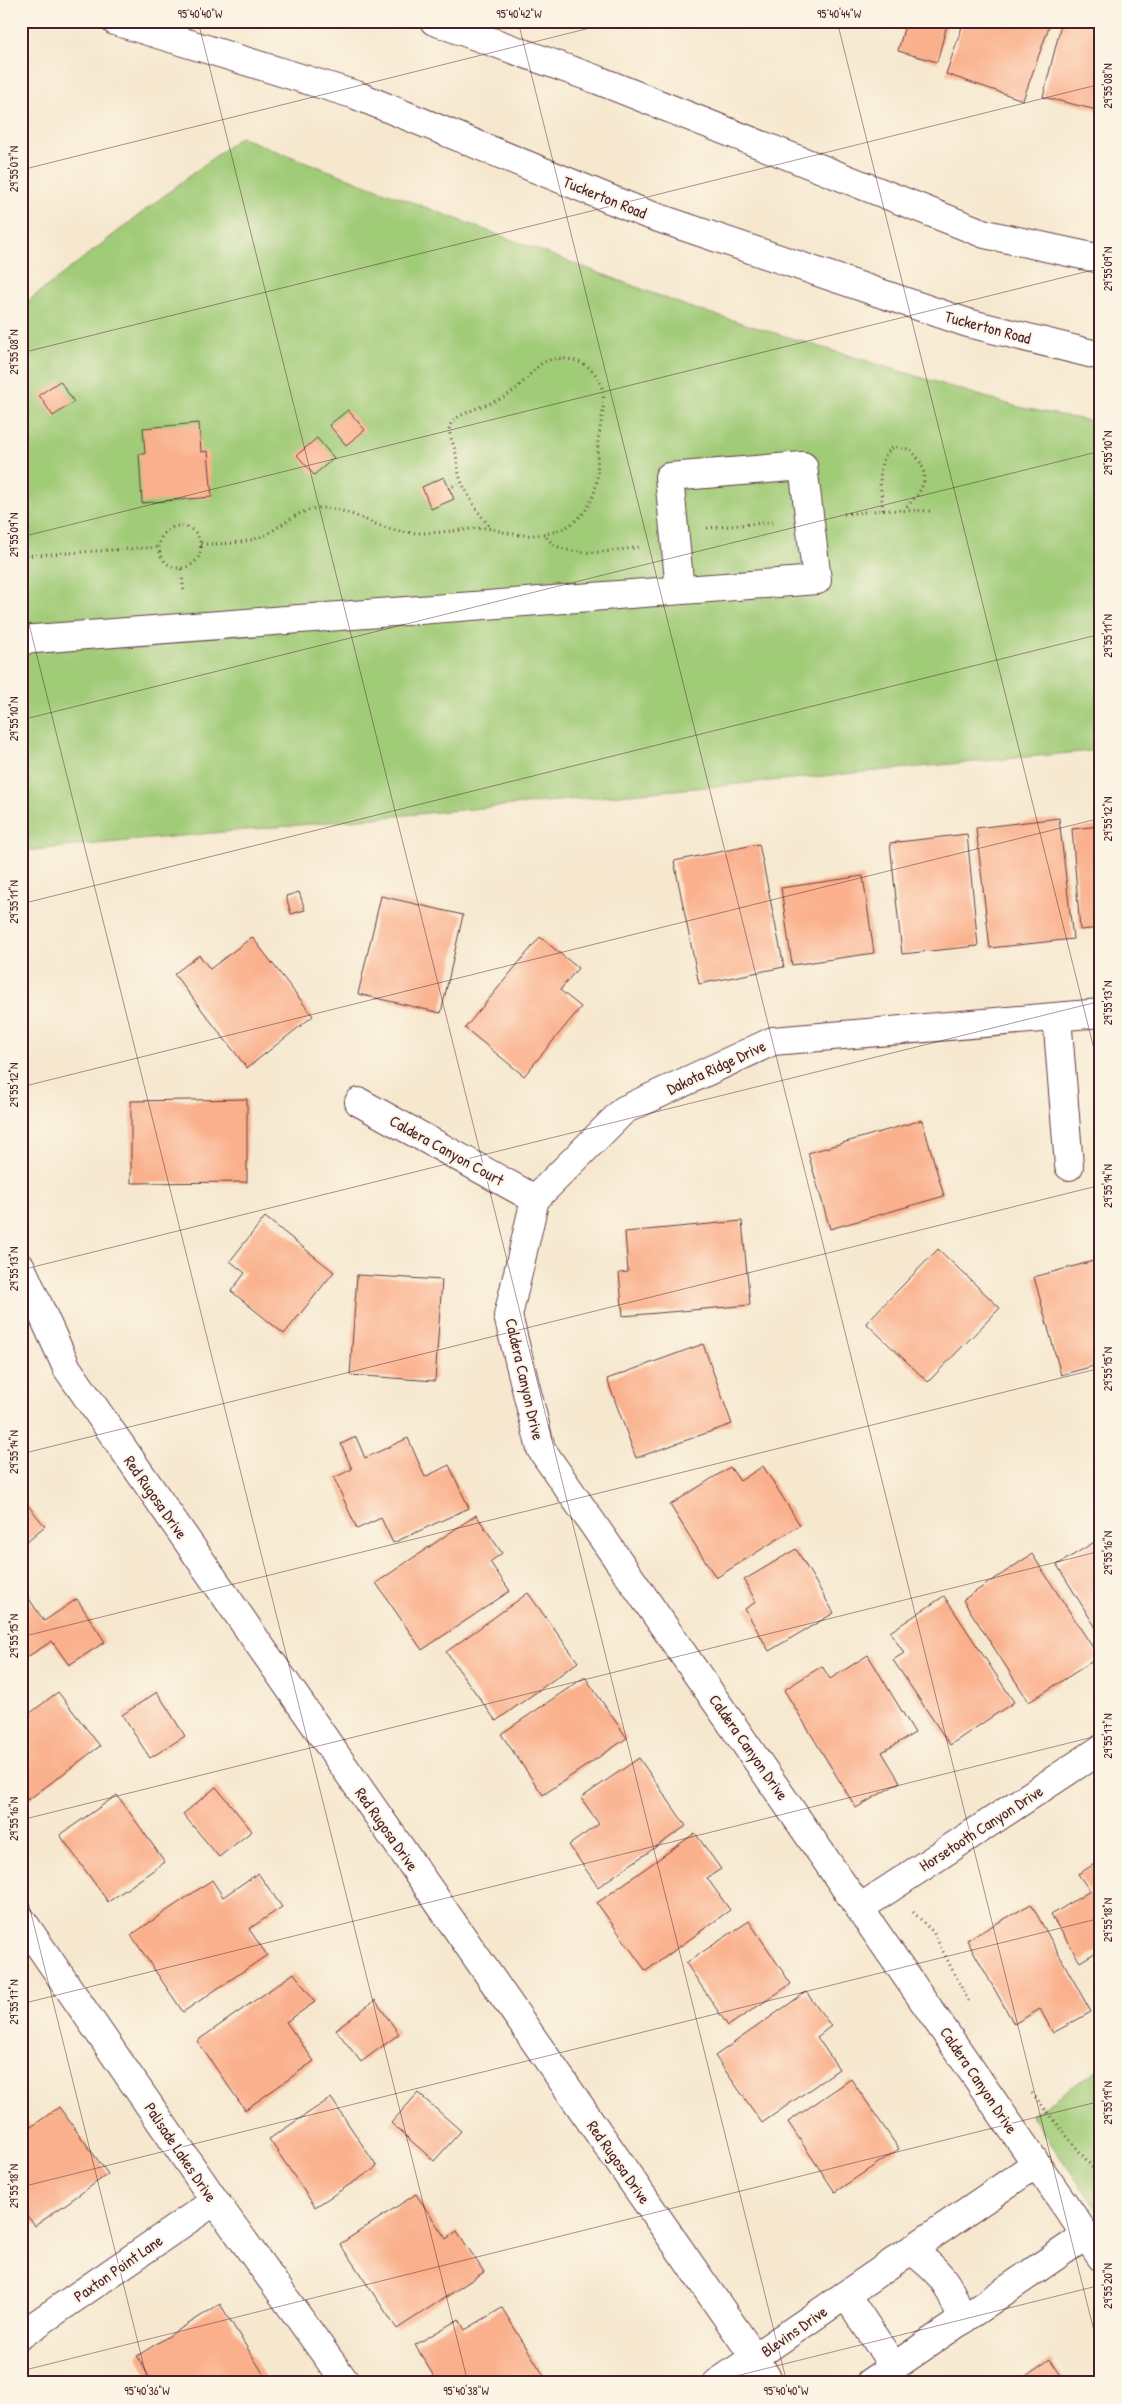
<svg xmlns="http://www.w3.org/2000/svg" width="1122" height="2404" font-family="'Patrick Hand',sans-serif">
<rect width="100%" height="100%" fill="#fcf5e5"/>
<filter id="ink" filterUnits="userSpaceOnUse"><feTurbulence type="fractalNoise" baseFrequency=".02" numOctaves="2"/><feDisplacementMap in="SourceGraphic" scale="10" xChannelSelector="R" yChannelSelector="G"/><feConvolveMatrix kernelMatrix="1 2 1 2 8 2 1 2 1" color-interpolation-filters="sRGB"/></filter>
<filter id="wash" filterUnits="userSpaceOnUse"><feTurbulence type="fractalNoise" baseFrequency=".0096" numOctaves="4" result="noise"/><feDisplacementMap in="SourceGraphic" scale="20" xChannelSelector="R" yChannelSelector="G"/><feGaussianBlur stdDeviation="1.12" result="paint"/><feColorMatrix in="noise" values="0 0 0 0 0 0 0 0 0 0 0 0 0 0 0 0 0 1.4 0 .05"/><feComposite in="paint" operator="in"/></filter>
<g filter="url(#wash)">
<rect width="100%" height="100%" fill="#f6e8cf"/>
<g fill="#a0cb77" stroke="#757551">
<path d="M240 137 689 307 1018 407 1101 423V750L21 851V339L28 301Z"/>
<path d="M1101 2067V2215L1031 2115Z"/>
</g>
<g id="blocks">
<g fill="#fab08c">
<path d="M906 21H948L937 62 898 51Z"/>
<path d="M964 21H1051L1023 100 946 74Z"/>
<path d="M1062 21H1101V111L1043 97Z"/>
<path d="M60 381 74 402 53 416 39 395Z"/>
<path d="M348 410 365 430 346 445 329 425Z"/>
<path d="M199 423 201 452 208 451 212 497 142 503 139 454H145L143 428Z"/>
<path d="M317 438 334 458 314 475 297 455Z"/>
<path d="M444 477 454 499 431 509 422 487Z"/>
<path d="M1059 818 1073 939 990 948 976 828Z"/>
<path d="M1101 826V928L1080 930 1072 829Z"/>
<path d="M967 834 978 946 902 954 890 843Z"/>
<path d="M759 844 784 967 699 984 674 861Z"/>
<path d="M863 876 874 953 792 965 781 888Z"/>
<path d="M299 892 305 910 291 914 286 896Z"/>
<path d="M381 896 463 915 441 1013 358 994Z"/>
<path d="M252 937 313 1016 247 1068 174 974 199 955 210 969Z"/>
<path d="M540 937 578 968 560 990 581 1007 524 1076 465 1028Z"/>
<path d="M247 1099V1182L131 1183V1101Z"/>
<path d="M922 1120 944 1196 830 1229 808 1153Z"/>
<path d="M265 1217 334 1272 284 1334 231 1291 245 1273 230 1261Z"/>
<path d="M742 1221 750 1305 623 1316 619 1273 628 1272 625 1232Z"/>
<path d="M938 1249 1000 1308 928 1382 866 1323Z"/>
<path d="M1101 1259V1364L1061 1375 1034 1277Z"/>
<path d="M357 1275 442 1280 435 1381 350 1375Z"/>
<path d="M703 1344 732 1424 636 1458 607 1379Z"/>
<path d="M356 1437 365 1458 408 1438 425 1477 449 1465 469 1508 393 1543 381 1518 357 1529 334 1478 352 1469 341 1444Z"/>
<path d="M763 1466 800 1525 716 1578 670 1505 730 1467 740 1481Z"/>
<path d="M21 1497 45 1526 21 1546Z"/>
<path d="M476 1515 502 1553 490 1562 510 1591 422 1650 376 1583Z"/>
<path d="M1101 1538V1636L1057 1565Z"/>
<path d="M796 1549 834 1613 769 1651 745 1609 756 1602 744 1580Z"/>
<path d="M1032 1554 1099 1657 1029 1702 963 1600Z"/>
<path d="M21 1587 44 1621 77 1599 105 1642 69 1665 52 1641 21 1661Z"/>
<path d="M528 1593 578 1662 496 1721 446 1652Z"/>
<path d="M944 1596 1014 1702 950 1745 893 1660 904 1653 890 1632Z"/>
<path d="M868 1655 915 1733 882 1752 900 1782 856 1808 784 1690 822 1666 830 1679Z"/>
<path d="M585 1677 627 1738 543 1795 501 1734Z"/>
<path d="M58 1692 100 1746 28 1800 21 1791V1720Z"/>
<path d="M157 1692 185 1736 150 1758 122 1715Z"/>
<path d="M639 1758 686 1826 598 1887 569 1845 599 1824 581 1798Z"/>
<path d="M216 1787 252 1831 219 1857 183 1814Z"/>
<path d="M117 1795 165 1862 108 1902 60 1835Z"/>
<path d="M695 1833 721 1869 707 1878 730 1910 646 1971 597 1903Z"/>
<path d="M1101 1860V1949L1080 1962 1051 1915 1090 1891 1078 1874Z"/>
<path d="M258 1873 282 1907 249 1929 267 1955 183 2012 131 1935 212 1880 223 1897Z"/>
<path d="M1031 1904 1091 2012 1053 2033 1040 2009 1014 2024 967 1940Z"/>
<path d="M749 1921 791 1984 728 2026 686 1963Z"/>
<path d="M294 1973 315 2002 286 2022 314 2061 245 2110 197 2041Z"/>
<path d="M806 1992 831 2026 817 2037 839 2069 762 2123 715 2056Z"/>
<path d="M375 2000 399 2034 361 2062 336 2030Z"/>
<path d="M851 2079 899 2149 835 2192 788 2122Z"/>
<path d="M418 2093 461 2131 434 2161 391 2123Z"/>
<path d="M331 2098 377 2167 315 2207 269 2139Z"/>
<path d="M59 2107 108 2174 35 2226 21 2208V2113L31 2127Z"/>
<path d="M416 2194 446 2239 457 2231 484 2272 397 2329 340 2244Z"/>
<path d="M220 2304 269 2383H153L137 2356Z"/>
<path d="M502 2308 546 2379 540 2383H438L415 2345 459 2319 465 2330Z"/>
<path d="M1050 2359 1066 2383H1016Z"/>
</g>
</g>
</g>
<g filter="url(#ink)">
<use href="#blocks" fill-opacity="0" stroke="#643d44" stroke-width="1"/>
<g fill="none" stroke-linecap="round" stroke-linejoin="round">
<g stroke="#643d44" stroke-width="30">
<g id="minor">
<path d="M21 640 817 580 803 466 669 477 680 590"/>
<path d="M1057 1017 1069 1166"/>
<path d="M359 1102 535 1199"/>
<path d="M535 1199 508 1316 541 1449 1101 2257"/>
<path d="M535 1199 624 1110 773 1041 1101 1013"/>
<path d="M21 1267 67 1368 755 2358 770 2383"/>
<path d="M860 1908 1101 1749"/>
<path d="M21 1919 215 2201 346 2383"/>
<path d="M911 2250C942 2273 950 2284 962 2321"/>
<path d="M846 2295 894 2367"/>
<path d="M21 2335 215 2201"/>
<path d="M717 2383 1036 2164"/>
<path d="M870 2383 1085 2236"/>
</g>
</g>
<g stroke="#643d44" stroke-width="30">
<g id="major">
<path d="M115 21 356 95 644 213 968 323 1101 356"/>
<path d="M434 21 598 80 985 234 1101 259"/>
</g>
</g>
<g stroke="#643d44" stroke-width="3" stroke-dasharray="1 4" stroke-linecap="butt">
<path d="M448 488 461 483"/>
<path d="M883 510C881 490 874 459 894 447L910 449C932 472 927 488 904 509"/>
<path d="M844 514 883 510 933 511"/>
<circle cx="180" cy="547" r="21"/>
<path d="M707 528 775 522"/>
<path d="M544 533C559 563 615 550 641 547"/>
<path d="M201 544C224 544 247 544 267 534 283 525 300 509 319 508 348 507 371 526 399 531 428 536 453 530 482 528 493 528 503 533 514 534 555 540 592 523 597 479 598 467 597 454 598 442 601 416 613 387 588 367 577 358 553 355 541 364 528 375 519 389 504 397 490 405 454 413 450 426 448 434 453 442 455 450 458 460 457 473 462 483 469 498 480 516 491 528"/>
<path d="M21 556 158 547"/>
<path d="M181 569 184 592"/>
<path d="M913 1912 933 1932 970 2004"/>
<path d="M1032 2093 1101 2178"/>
</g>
<use href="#minor" stroke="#fff" stroke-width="28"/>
<use href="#major" stroke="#fff" stroke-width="28"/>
</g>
</g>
<path fill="none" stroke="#4a1f2b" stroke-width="1" stroke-opacity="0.45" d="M198 21 787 2383M518 21 1101 2359M837 21 1101 1077M21 170 618 21M21 353 1101 84M21 537 1101 268M21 592 468 2383M21 720 1101 451M21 904 1101 634M21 1087 1101 818M21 1270 1101 1001M21 1454 1101 1185M21 1637 1101 1368M21 1820 1101 1551M21 1873 148 2383M21 2004 1101 1735M21 2187 1101 1918M21 2371 1101 2101M708 2383 1101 2285"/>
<g text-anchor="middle" stroke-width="4" stroke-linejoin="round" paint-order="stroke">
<g font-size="16" fill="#4a1f2b" stroke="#fcf5e5">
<text transform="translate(605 197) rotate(22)" y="6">Tuckerton Road</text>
<text transform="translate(988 327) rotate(15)" y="6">Tuckerton Road</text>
<text transform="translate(716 1067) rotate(-25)" y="6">Dakota Ridge Drive</text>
<text transform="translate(447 1150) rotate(29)" y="6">Caldera Canyon Court</text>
<text transform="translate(525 1379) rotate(77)" y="6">Caldera Canyon Drive</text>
<text transform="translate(156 1497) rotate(55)" y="6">Red Rugosa Drive</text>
<text transform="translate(749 1747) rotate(55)" y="6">Caldera Canyon Drive</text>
<text transform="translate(981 1828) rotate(-33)" y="6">Horsetooth Canyon Drive</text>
<text transform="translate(387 1829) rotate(55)" y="6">Red Rugosa Drive</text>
<text transform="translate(979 2080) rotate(56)" y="6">Caldera Canyon Drive</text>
<text transform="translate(181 2152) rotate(56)" y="6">Palisade Lakes Drive</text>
<text transform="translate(619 2162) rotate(55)" y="6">Red Rugosa Drive</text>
<text transform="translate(118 2268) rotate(-35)" y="6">Paxton Point Lane</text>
<text transform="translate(794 2331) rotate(-35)" y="6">Blevins Drive</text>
</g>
</g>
<rect width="1122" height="2404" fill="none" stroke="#fcf5e5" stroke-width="55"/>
<rect x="28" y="28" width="1066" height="2348" fill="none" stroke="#4a1f2b" stroke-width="2"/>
<g font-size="12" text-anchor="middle" fill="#4a1f2b">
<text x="200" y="18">95°40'40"W</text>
<text x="519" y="18">95°40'42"W</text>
<text x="839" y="18">95°40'44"W</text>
<text transform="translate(1108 86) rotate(-90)" y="4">29°55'08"N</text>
<text transform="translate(14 169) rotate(-90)" y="4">29°55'07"N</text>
<text transform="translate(1108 269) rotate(-90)" y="4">29°55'09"N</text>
<text transform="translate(14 352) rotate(-90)" y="4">29°55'08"N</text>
<text transform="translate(1108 453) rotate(-90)" y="4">29°55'10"N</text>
<text transform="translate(14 535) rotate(-90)" y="4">29°55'09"N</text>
<text transform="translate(1108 636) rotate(-90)" y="4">29°55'11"N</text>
<text transform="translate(14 719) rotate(-90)" y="4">29°55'10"N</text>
<text transform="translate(1108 819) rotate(-90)" y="4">29°55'12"N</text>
<text transform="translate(14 902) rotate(-90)" y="4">29°55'11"N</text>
<text transform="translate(1108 1003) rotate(-90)" y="4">29°55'13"N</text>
<text transform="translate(14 1085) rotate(-90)" y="4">29°55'12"N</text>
<text transform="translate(1108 1186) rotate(-90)" y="4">29°55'14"N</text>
<text transform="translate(14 1269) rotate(-90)" y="4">29°55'13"N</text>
<text transform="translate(1108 1369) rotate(-90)" y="4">29°55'15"N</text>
<text transform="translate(14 1452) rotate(-90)" y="4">29°55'14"N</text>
<text transform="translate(1108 1553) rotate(-90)" y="4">29°55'16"N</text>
<text transform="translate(14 1636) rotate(-90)" y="4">29°55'15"N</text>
<text transform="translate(1108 1736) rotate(-90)" y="4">29°55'17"N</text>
<text transform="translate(14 1819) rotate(-90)" y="4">29°55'16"N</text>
<text transform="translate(1108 1920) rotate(-90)" y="4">29°55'18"N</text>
<text transform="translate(14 2002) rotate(-90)" y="4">29°55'17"N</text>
<text transform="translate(1108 2103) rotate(-90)" y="4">29°55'19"N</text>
<text transform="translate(14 2186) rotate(-90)" y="4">29°55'18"N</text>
<text transform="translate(1108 2286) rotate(-90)" y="4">29°55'20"N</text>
<text x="147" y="2395">95°40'36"W</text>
<text x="466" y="2395">95°40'38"W</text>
<text x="786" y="2395">95°40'40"W</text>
</g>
</svg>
